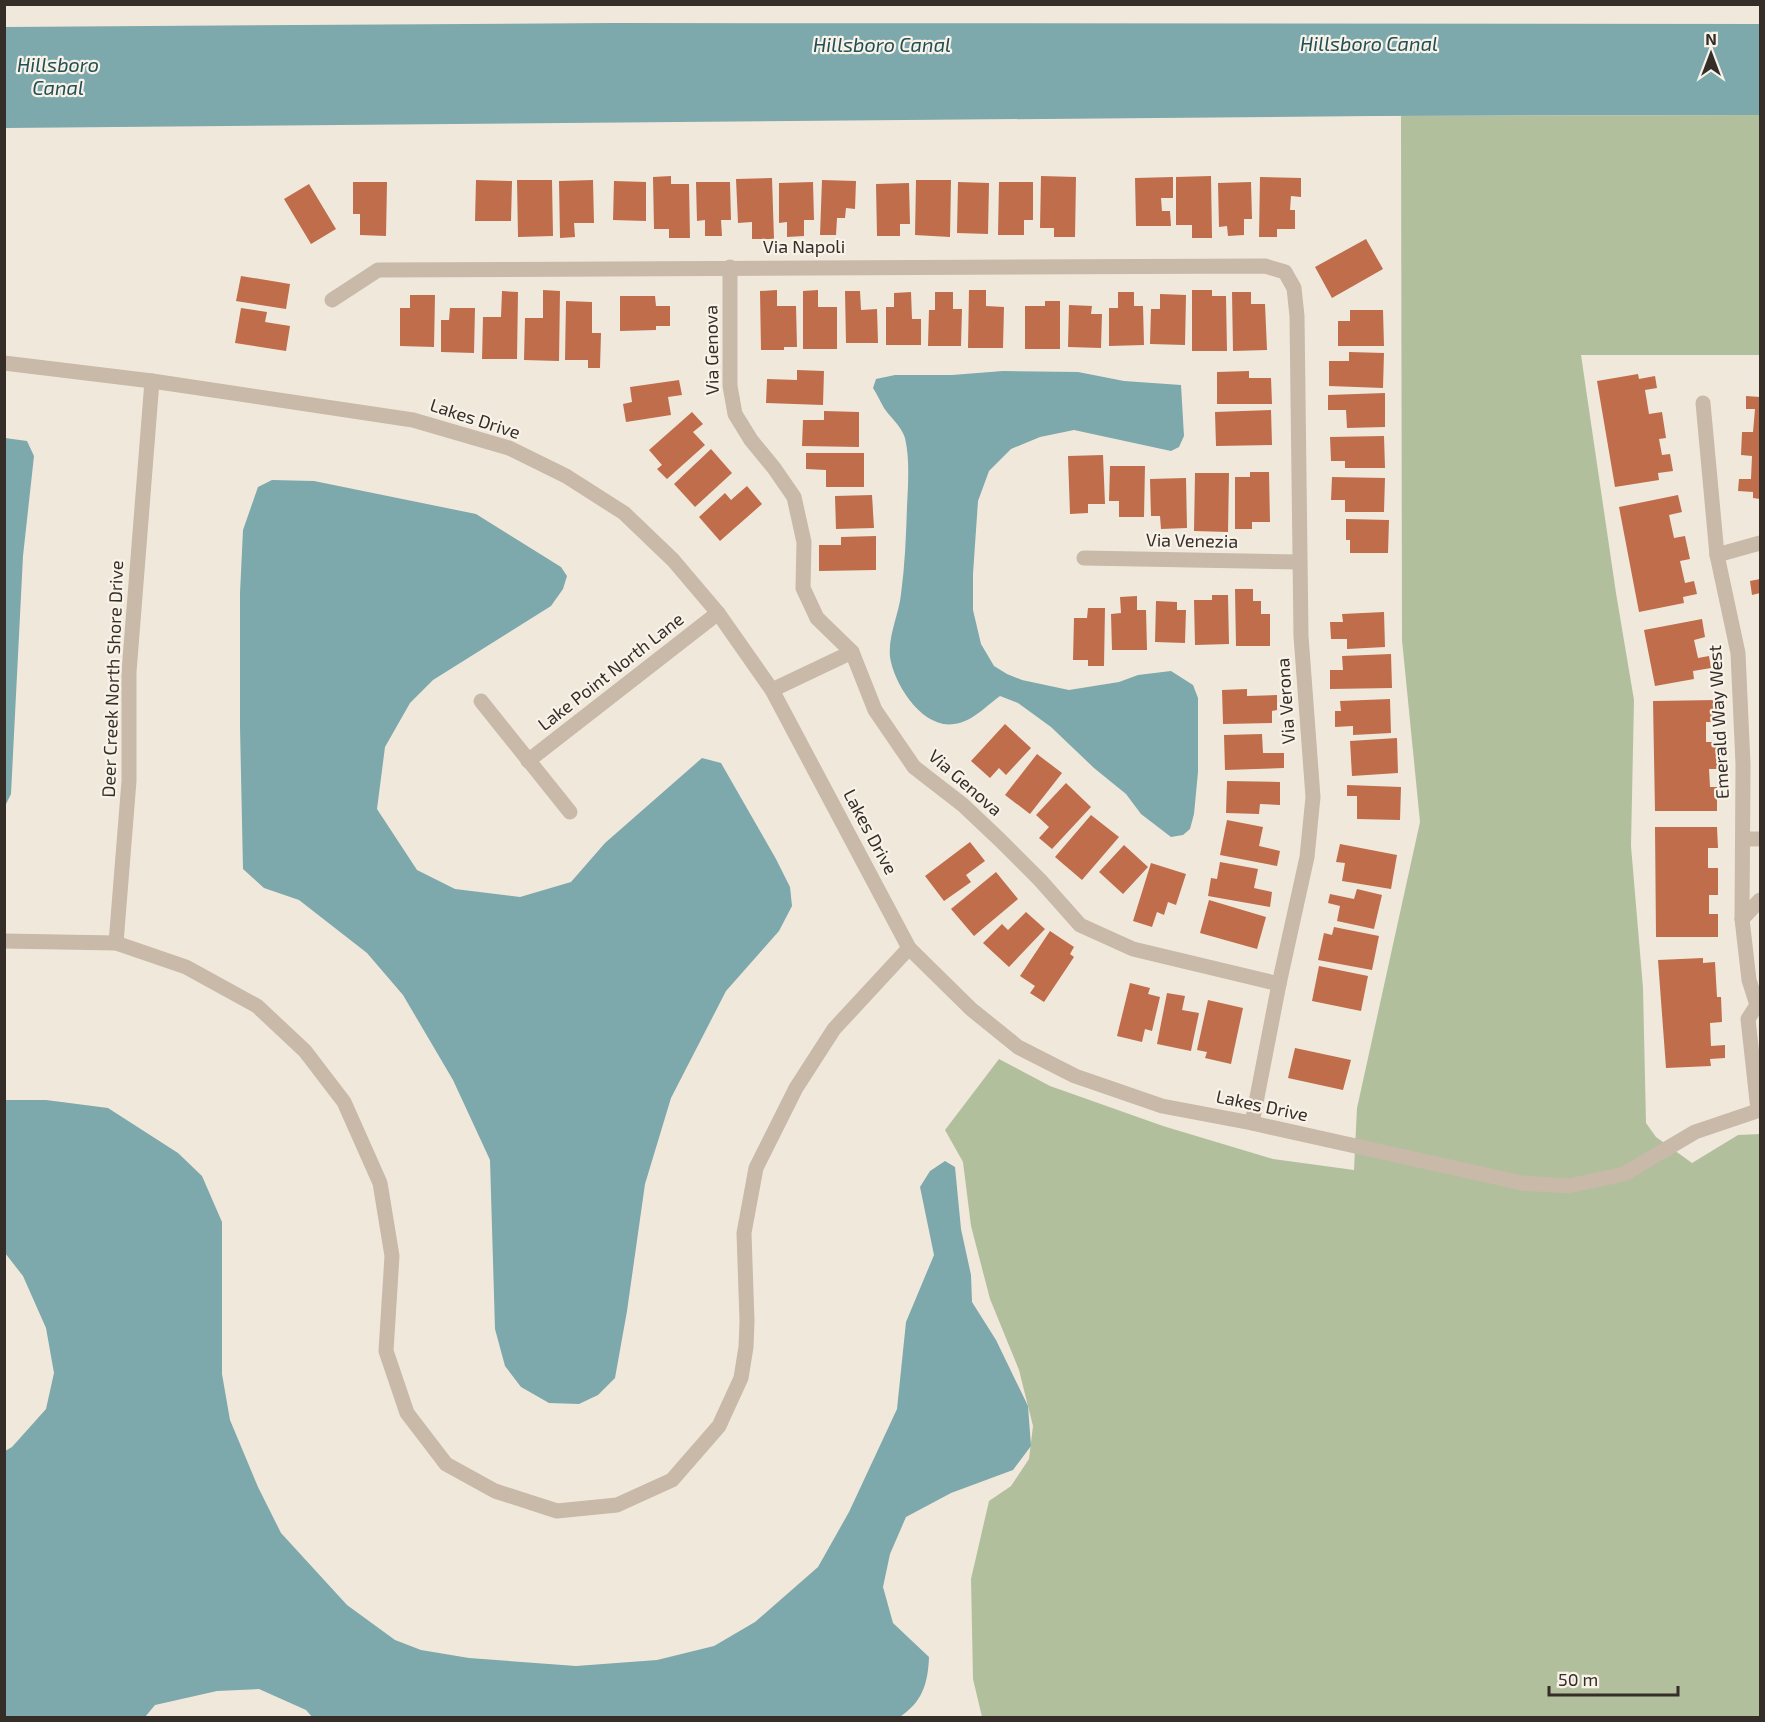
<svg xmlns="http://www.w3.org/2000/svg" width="1765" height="1722" font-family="'Exo 2',sans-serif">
<rect width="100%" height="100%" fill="#f1e8dc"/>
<path fill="#b2bf9d" d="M1760 115V355H1581L1616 593 1634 700 1631 846 1643 988 1646 1123 1656 1137 1692 1163 1738 1135 1760 1134V1717H982L973 1679 971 1579 989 1501 1011 1486 1029 1459 1033 1426 1019 1370 990 1299 971 1226 963 1162 945 1130 999 1059 1050 1086 1163 1126 1273 1159 1354 1170 1357 1108 1420 822 1402 640 1401 116Z"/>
<g fill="#7da8ac">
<path d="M614 23 1760 24V115L1374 116 5 128V27Z"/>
<path d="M1003 371 1078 372 1124 381 1181 385 1184 436 1179 447 1171 451 1074 430 1040 437 1011 449 989 471 978 501 973 574V610L981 644 994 666 1007 674 1022 680 1069 690 1119 682 1138 675 1171 671 1193 685 1198 698V772L1194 814 1190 829 1183 835 1171 837 1141 814 1126 794 1094 768 1051 727 1018 703 1000 696C986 706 972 722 954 724 922 729 894 684 890 657 888 635 899 614 901 594 905 565 906 536 907 507 908 484 910 460 905 438 902 427 890 417 884 408 880 401 877 394 873 388L876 379 895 375H952Z"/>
<path d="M5 438 27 441 34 456 23 556 11 794 5 806Z"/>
<path d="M272 480 314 481 476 514 561 567 567 576 563 589 551 606 433 680 410 703 385 747 377 809 417 870 455 889 520 897 571 882 605 843 702 758 721 763 776 859 790 887 792 906 779 931 726 991 671 1098 645 1184 627 1311 615 1378 598 1395 579 1404 549 1403 521 1387 505 1366 495 1329 490 1160 453 1080 403 995 367 953 299 900 264 888 243 869 240 727V593L243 530 258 487Z"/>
<path d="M4 1100H46L108 1108 178 1153 202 1176 222 1222V1374L230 1420 258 1487 281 1533 347 1605 395 1640 421 1650 469 1658 576 1666 657 1660 714 1646 755 1622 818 1567 849 1512 897 1409 906 1322 934 1255 920 1187 930 1171 945 1161 955 1167 961 1229 971 1275 972 1302 996 1340 1028 1406 1031 1446 1013 1470 951 1493 906 1517 890 1554 883 1587 893 1623 929 1657C928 1684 922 1703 898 1718H313L306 1710 259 1689 217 1691 155 1705 145 1717H5V1451L12 1447 46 1409 54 1373 46 1328 23 1276 5 1253Z"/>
</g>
<g fill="#bf6d4b">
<path d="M671 176V184H689L690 238H669V229H654L653 177Z"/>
<path d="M1041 176 1076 177 1075 237H1054V228H1040Z"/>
<path d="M1211 176 1212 238H1192V225H1176V177Z"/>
<path d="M1173 177V198H1161L1162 211H1170L1171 226H1136L1135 178Z"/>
<path d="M1260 177 1301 178V197L1291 196 1290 210H1295V229H1277V237H1259Z"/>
<path d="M772 178 774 239H752V222L738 223 736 179Z"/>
<path d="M476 180 512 181 511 221H475Z"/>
<path d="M517 180H552L553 236 518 237Z"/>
<path d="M593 180 594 223H574L575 237 560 238 559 181Z"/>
<path d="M822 180 856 181 855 209 846 208 845 218H837L836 235H820Z"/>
<path d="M916 180H951L950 237 915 235Z"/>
<path d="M614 181 646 182V221L613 220Z"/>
<path d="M353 182H387L386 236 360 235V214H353Z"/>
<path d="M696 182H730L731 220H721L722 236H705V220L697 221Z"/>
<path d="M813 182 814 220H804V236L787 237V222L779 223V183Z"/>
<path d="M958 182 989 183 988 234 957 233Z"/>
<path d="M999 182H1033V220H1024V235H998Z"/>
<path d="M1251 182 1252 219H1244V235L1228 236 1227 226 1219 227 1218 183Z"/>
<path d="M909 183 910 224H900V236H877L876 184Z"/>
<path d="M309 184 336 229 311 244 284 199Z"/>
<path d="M1366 239 1383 269 1332 298 1315 267Z"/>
<path d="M241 276 290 284 286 309 236 301Z"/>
<path d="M543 290 560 291 559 361 524 360 525 318H543Z"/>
<path d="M777 290V306H796L797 347H784V350H761L760 291Z"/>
<path d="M818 290V307H837V349H803V291Z"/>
<path d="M969 290H986V306L1004 307 1003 348H968Z"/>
<path d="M1192 290H1212V296H1226L1227 351H1192Z"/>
<path d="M502 291 518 292 517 359H482L483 317H501Z"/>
<path d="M845 291H860L861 310 877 309 878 343H846Z"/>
<path d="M911 292 912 319H921V345H886V307H894V293Z"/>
<path d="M935 292H953V309H962L961 346H928L929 310H935Z"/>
<path d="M1118 292H1134V306H1143L1144 345 1109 346V308H1118Z"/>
<path d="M1232 292H1251V304H1265L1267 350 1233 351Z"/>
<path d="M1160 294 1186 295 1185 345 1150 344 1151 309H1160Z"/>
<path d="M410 295H435L434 347 400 346V308H410Z"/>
<path d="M620 296H655L656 306H670V326H656V330L620 331Z"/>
<path d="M566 301 592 302V333H601L600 368H588V360H565Z"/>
<path d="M1045 301H1060V349H1025V306H1045Z"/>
<path d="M1069 305 1092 306 1091 314H1102L1101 348 1068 347Z"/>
<path d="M241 308 267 312 265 322 290 326 286 351 235 343Z"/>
<path d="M450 308H475L474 353 441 352V320H449Z"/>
<path d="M1350 310H1383L1384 346H1338V321H1350Z"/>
<path d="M1349 352 1384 353 1383 388 1329 386V361H1349Z"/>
<path d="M797 370 824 371 823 405 766 403 767 379 797 380Z"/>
<path d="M1249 371V378H1271L1272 404H1217V372Z"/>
<path d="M1638 374 1639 379 1655 376 1657 388 1645 390 1649 414 1662 412 1666 438 1659 439 1662 455 1670 454 1673 471 1658 473 1659 480 1615 487 1597 381Z"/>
<path d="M679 380 682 395 668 397 671 415 626 422 623 404 632 402 630 387Z"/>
<path d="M1385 393V427L1347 428 1346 410H1328V395Z"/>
<path d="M1746 396 1760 397V499L1753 498V492L1738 491 1739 479H1751L1752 456 1741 455 1742 432H1753L1755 409H1746Z"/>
<path d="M1271 410 1272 445 1216 446 1215 412Z"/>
<path d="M824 411 859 412V447L802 446 803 420H824Z"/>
<path d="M692 412 703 424 693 432 705 445 667 479 657 469 662 465 649 450Z"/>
<path d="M1384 436 1385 468H1345V461H1331L1330 437Z"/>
<path d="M711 449 732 473 695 507 674 484Z"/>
<path d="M806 453H864V487H826V470L806 469Z"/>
<path d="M1103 455 1105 504H1088V513L1070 514 1068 456Z"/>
<path d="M1110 466H1145L1144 517H1119V501H1109Z"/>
<path d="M1250 472H1269L1270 522H1252V529H1235V477H1250Z"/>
<path d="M1195 473H1229L1228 532 1194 531Z"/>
<path d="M1332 477 1385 478 1384 512H1345V500H1331Z"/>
<path d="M1186 478 1187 528 1161 529 1160 516H1151L1150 479Z"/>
<path d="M747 486 762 504 720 541 699 517 725 493 731 500Z"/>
<path d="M872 495 874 528 836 529 835 496Z"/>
<path d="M1678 495 1682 512 1669 515 1674 538 1685 536 1690 559 1680 561 1685 583 1694 581 1697 594 1683 597 1684 603 1639 612 1619 507Z"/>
<path d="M1346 519 1389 520 1388 553H1350V540H1346Z"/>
<path d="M876 536V570L819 571V545H841V537Z"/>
<path d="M1760 579V593L1752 595 1750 581Z"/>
<path d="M1235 589H1253V601H1261V614H1270V646H1236Z"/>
<path d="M1212 595H1228L1229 644 1195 645 1194 600H1212Z"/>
<path d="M1137 596V610H1146L1147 650H1112L1111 614 1121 613 1120 597Z"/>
<path d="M1156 601 1177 602V610H1186L1185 643 1155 642Z"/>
<path d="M1088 608H1105L1104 666H1088V660H1073L1074 618H1087Z"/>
<path d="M1384 612 1385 647 1347 649V639H1331L1330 622H1343L1342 614Z"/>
<path d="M1702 619 1705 637 1694 640 1698 658 1709 656 1711 668 1693 671 1694 679 1655 686 1644 630Z"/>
<path d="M1391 654 1392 688 1330 689V670H1343L1342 656Z"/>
<path d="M1247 689V696L1277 695V710L1272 711V723L1223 724 1222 690Z"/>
<path d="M1390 699 1391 733 1353 735V726L1335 727V711H1341L1340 701Z"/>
<path d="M1716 700V722H1706V742H1717V769H1709L1710 787H1717V811H1655L1653 701Z"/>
<path d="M1005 724 1031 748 1006 775 999 768 990 778 971 761Z"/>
<path d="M1262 734 1263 753H1284V768L1225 770 1224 735Z"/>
<path d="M1397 738 1398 773 1352 776 1350 741Z"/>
<path d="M1037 754 1062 773 1030 814 1005 795Z"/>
<path d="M1227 781 1280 782V805L1260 804 1259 814 1226 813Z"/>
<path d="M1066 783 1091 807 1052 849 1039 838 1049 827 1036 815Z"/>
<path d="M1347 785 1401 787 1400 820 1357 819V796H1347Z"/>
<path d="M1091 815 1119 837 1082 880 1055 857Z"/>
<path d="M1227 820 1263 827 1259 846 1280 851 1277 866 1220 855Z"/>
<path d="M1655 827H1717L1718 848H1708V868H1718V895H1709V914H1718V937H1656Z"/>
<path d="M970 842 985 861 966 875 971 882 944 901 925 876Z"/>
<path d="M1340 844 1397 855 1391 889 1342 881 1345 863 1336 862Z"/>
<path d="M1124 845 1148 867 1123 894 1099 872Z"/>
<path d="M1220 862 1258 869 1254 888 1272 892 1270 907 1208 896 1211 878 1217 879Z"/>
<path d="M1151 863 1186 874 1176 905 1168 902 1164 915 1157 912 1152 927 1133 921Z"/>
<path d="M996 872 1018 899 974 936 951 909Z"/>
<path d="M1357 889 1382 895 1374 929 1337 921 1340 906 1328 903 1330 894 1354 899Z"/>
<path d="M1209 900 1266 917 1257 949 1200 933Z"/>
<path d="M1026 912 1045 929 1009 967 983 943 1002 924 1008 930Z"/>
<path d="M1334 927 1379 936 1372 970 1318 960 1324 933 1332 935Z"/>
<path d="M1050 931 1074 947 1070 954 1074 957 1044 1002 1030 993 1035 986 1020 976Z"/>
<path d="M1703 958V963L1715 962 1717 997H1721L1722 1022 1710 1023 1711 1046 1725 1045V1058L1710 1059 1711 1066 1666 1068 1658 960Z"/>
<path d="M1319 966 1368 976 1361 1011 1312 1001Z"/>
<path d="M1130 983 1150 988 1148 994 1160 997 1152 1031 1145 1029 1142 1042 1117 1036Z"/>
<path d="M1167 993 1185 996 1182 1010 1199 1013 1191 1051 1157 1044Z"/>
<path d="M1208 1000 1243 1008 1231 1064 1205 1058 1207 1052 1197 1050Z"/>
<path d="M1295 1048 1351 1060 1343 1090 1288 1078Z"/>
</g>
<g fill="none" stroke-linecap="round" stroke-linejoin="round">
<g stroke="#c8b9a9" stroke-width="15">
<path d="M730 267V386L735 414 751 440 774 468 794 497 804 542 803 588 817 618 852 652 875 710 914 767 963 805 1000 840 1040 880 1080 925 1133 949 1279 984"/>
<path d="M332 300 378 270 1265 266 1285 272 1294 288 1297 316 1301 636 1313 797 1307 857 1279 984 1252 1123"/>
<path d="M4 363 152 381 413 420 509 448 566 476 624 513 673 560 718 613 772 690 909 948 971 1009 1018 1047 1075 1076 1162 1106 1252 1123 1522 1183 1568 1186 1624 1174 1695 1132 1760 1110"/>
<path d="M1703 403 1717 555 1738 653 1743 764 1742 919 1749 980 1757 1005 1760 1007"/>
<path d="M1717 555 1760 543"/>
<path d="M1084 558 1299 562"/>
<path d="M772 690 852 652"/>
<path d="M481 701 570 812"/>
<path d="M528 761 718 613"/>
<path d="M1743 839H1760"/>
<path d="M1742 919 1760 900"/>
<path d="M4 941 116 943 186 967 257 1006 305 1051 344 1102 380 1183 392 1256 386 1351 407 1413 446 1464 495 1491 557 1511 617 1505 672 1480 719 1426 741 1378 746 1347 747 1321 744 1233 756 1168 796 1088 834 1029 909 948"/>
<path d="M116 943 129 781V672L152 381"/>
<path d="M1757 1005 1748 1019 1758 1110"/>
</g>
</g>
<g text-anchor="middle" stroke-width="4.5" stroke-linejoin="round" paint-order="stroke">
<g font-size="18" fill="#352d28" stroke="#f8f2e8">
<text x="804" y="253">Via Napoli</text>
<text transform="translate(712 350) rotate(-91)" y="6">Via Genova</text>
<text transform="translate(475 419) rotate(18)" y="6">Lakes Drive</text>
<text transform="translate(1192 541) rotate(1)" y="6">Via Venezia</text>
<text transform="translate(611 672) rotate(-38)" y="6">Lake Point North Lane</text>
<text transform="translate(113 679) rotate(-88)" y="6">Deer Creek North Shore Drive</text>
<text transform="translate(1286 701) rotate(-94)" y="6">Via Verona</text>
<text transform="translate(1719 722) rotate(-93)" y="6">Emerald Way West</text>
<text transform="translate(965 783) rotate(41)" y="6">Via Genova</text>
<text transform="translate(870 832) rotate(62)" y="6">Lakes Drive</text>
<text transform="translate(1262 1106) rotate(12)" y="6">Lakes Drive</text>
</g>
<g font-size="20" font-style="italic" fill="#204f55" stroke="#f8f2e8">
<text x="1369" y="51">Hillsboro Canal</text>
<text x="882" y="52">Hillsboro Canal</text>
<text x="58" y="72">Hillsboro<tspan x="58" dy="23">Canal</tspan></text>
</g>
</g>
<rect width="1765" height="1722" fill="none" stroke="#352d28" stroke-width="12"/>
<g transform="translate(1711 54)" stroke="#f8f2e8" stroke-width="4.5" paint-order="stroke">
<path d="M0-4.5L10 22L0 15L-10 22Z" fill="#352d28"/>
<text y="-9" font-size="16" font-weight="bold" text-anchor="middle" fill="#352d28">N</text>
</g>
<path d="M1549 1686v9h129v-9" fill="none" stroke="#352d28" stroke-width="3"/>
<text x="1558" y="1686" font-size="18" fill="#352d28" stroke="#f8f2e8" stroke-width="4.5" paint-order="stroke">50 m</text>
</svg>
